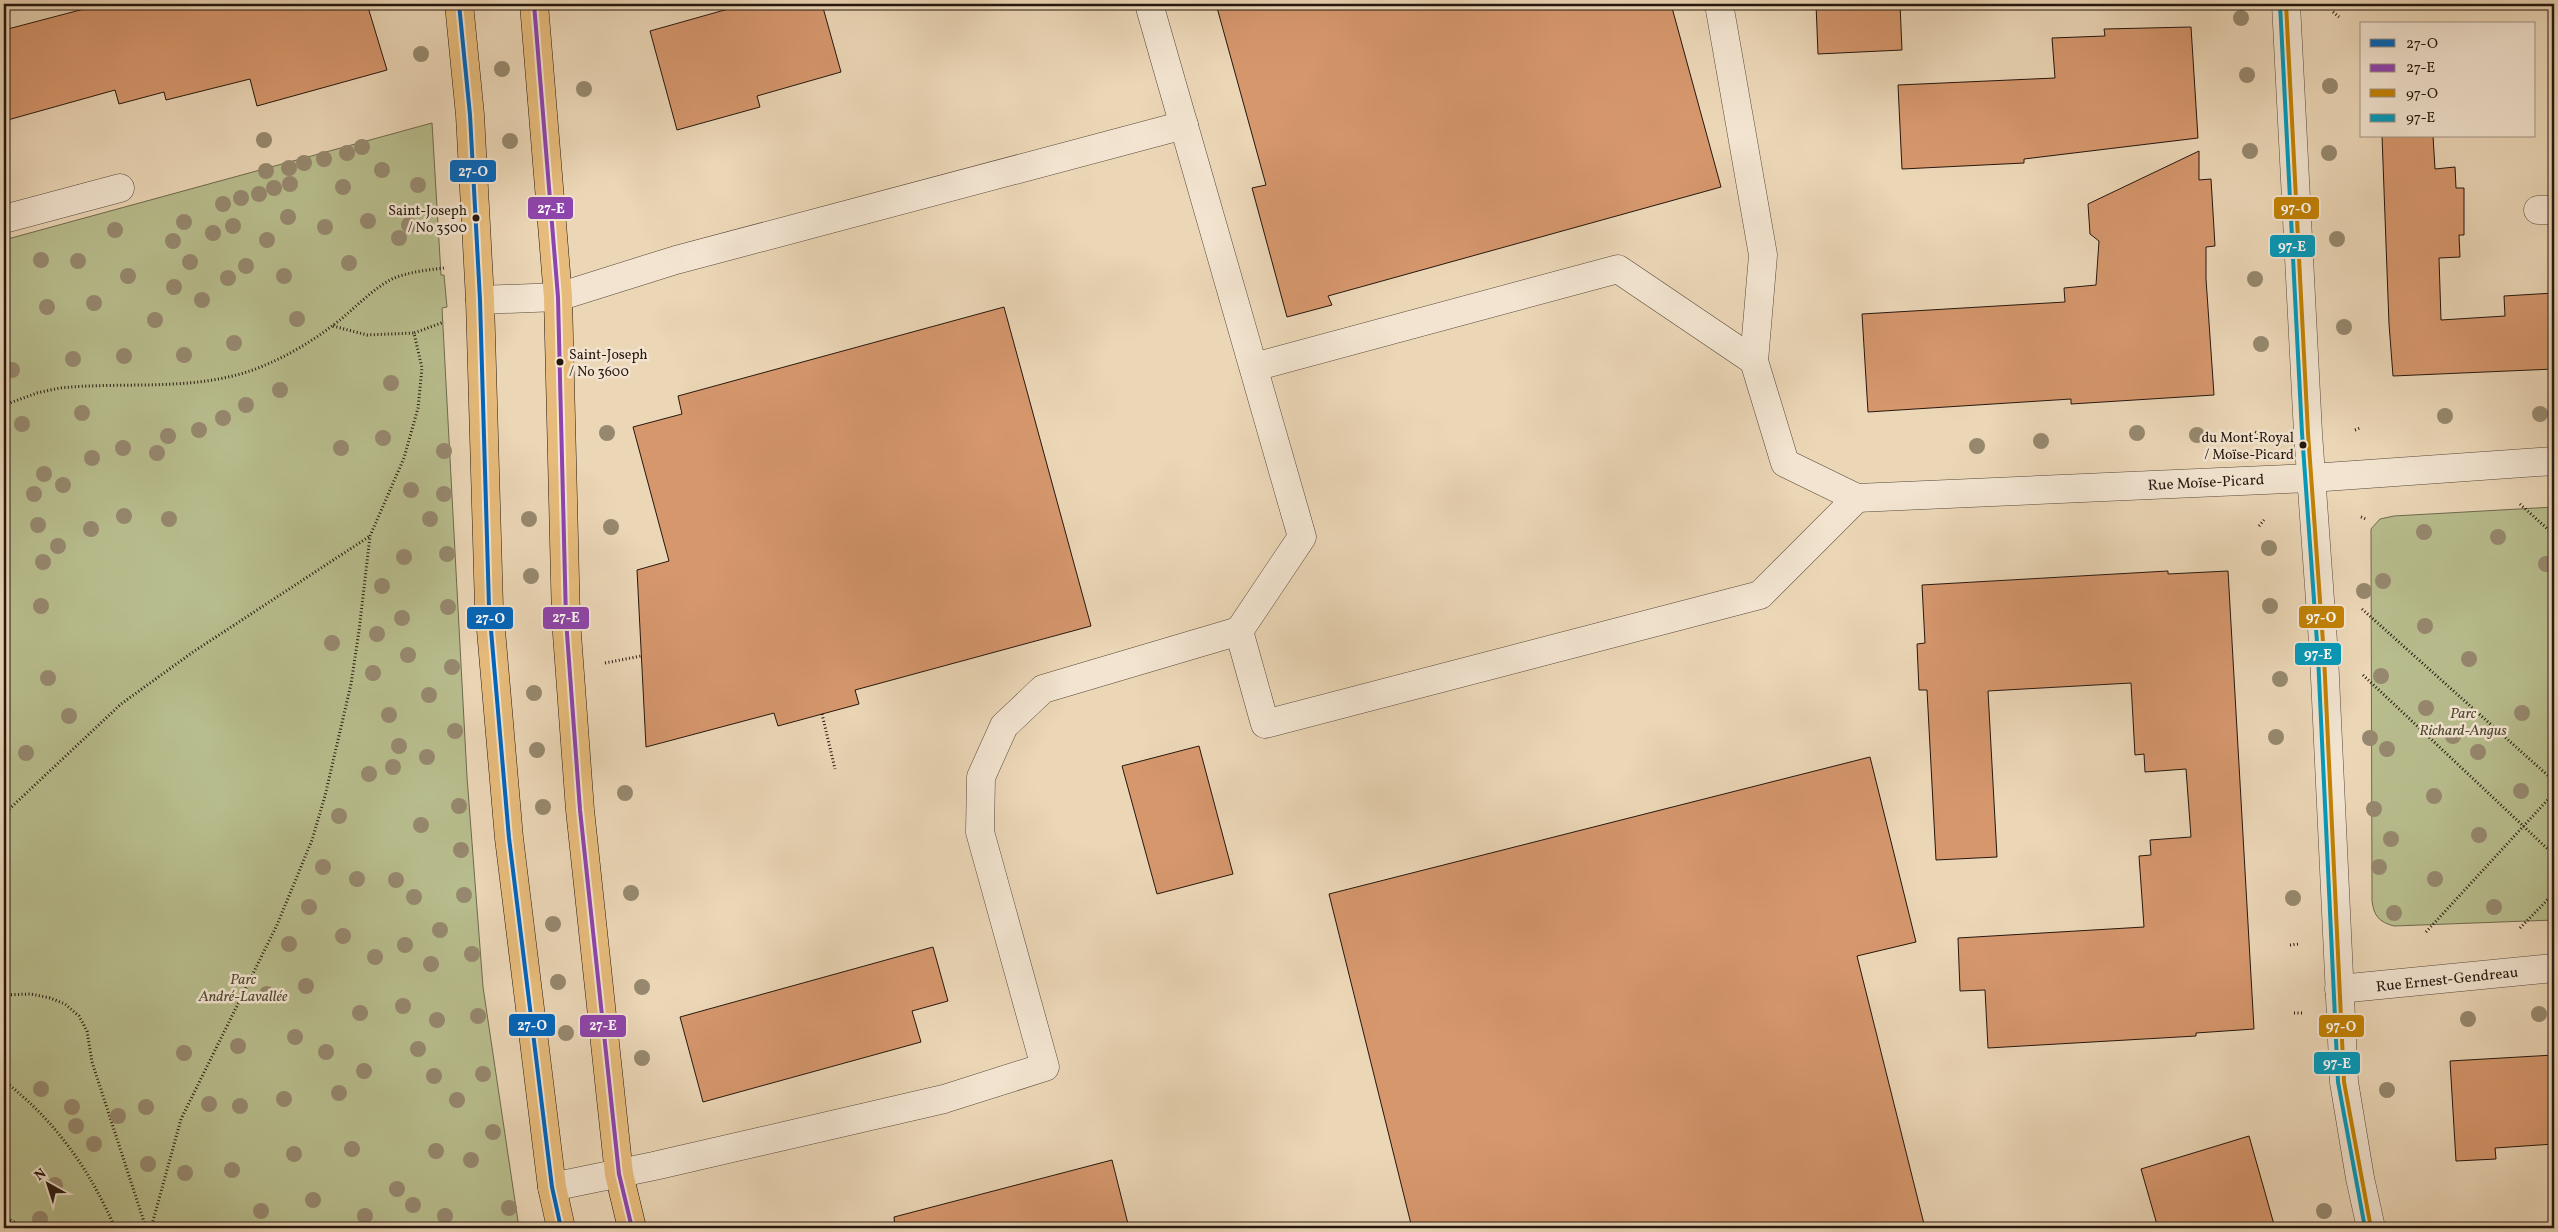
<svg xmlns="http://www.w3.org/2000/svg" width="2558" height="1232" font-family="Vollkorn,serif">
<rect width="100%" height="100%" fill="#ebd6b6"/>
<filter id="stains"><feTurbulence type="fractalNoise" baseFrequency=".004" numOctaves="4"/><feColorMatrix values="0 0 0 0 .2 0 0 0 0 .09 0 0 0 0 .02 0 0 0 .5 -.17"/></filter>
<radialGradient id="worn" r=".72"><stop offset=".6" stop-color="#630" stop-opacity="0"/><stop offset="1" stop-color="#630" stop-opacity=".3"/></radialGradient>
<g fill="#b8bd8d" stroke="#6e6a4e">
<path d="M432 123 441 275H444L447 307 442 308 467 777 483 987 519 1228H4V240Z"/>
<path d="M2554 507V920L2394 926C2379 922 2374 916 2372 901L2371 529 2380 519 2394 516Z"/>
</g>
<g fill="#d6976d" stroke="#25170e">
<path d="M103 4H367L387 70 257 106 250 79 166 100 164 92 119 104 115 90 4 121V30Z"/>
<path d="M746 4H822L841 72 757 96 760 107 677 130 650 31Z"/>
<path d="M1216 4H1671L1721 187 1328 296 1332 305 1287 317 1252 188 1266 185Z"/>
<path d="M1816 4H1900L1902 50 1818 54Z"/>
<path d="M2191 27 2198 138 2024 159V163L1902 169 1898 85 2055 78 2052 38 2105 36 2104 29Z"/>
<path d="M2382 136H2433L2435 169 2455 167 2456 188H2464V235H2459L2460 257 2439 258 2441 320 2505 316 2504 296 2554 293V369L2393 376 2389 324Z"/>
<path d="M2199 151V180L2211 179 2215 246 2206 247V279L2214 395 2071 404V399L1868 412 1862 314 2065 302 2064 288 2096 285 2099 241 2090 234 2088 204Z"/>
<path d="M1004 307 1091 626 855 690 859 704 778 726 774 713 646 747 637 570 669 561 633 427 682 414 678 396Z"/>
<path d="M2168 571V574L2228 571 2254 1029 2196 1033V1036L1988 1048 1985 990 1960 991 1958 938 2144 927 2139 856 2151 855 2150 840 2191 837 2186 769 2145 772 2144 754 2135 755 2131 683 1988 691 1997 857 1936 860 1927 690H1919L1917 644 1925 643 1922 585Z"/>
<path d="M1199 746 1233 874 1157 894 1122 766Z"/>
<path d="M1870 757 1916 942 1857 956 1925 1228H1412L1329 894Z"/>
<path d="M933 947 948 1001 912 1011 921 1042 703 1102 680 1017Z"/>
<path d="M2554 1055V1144L2495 1148 2496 1159 2456 1161 2450 1061Z"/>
<path d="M2249 1136 2275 1228H2158L2141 1169Z"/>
<path d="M1112 1160 1129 1228H895L894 1217Z"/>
</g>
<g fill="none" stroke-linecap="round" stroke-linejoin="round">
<g stroke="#564738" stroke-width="29">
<g id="minor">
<path d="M1149 4 1302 537 1239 631 1265 724 1760 595 1857 498"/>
<path d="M1719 4 1763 255 1754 361"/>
<path d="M2286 4 2308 433 2324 656 2344 1082 2360 1178 2371 1228"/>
<path d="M2538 210H2554"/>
<path d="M4 219 120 188"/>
<path d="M480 300 558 297 676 260 1184 125"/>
<path d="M1254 367 1618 269 1754 361 1785 463 1857 498 2311 478 2554 461"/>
<path d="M2339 989 2554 968"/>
<path d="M552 1187 654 1166 944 1099 1045 1067 980 832 981 777 1004 726 1043 689 1239 631"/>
</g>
</g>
<g stroke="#25170e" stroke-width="29">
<g id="major">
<path d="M459 4 470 115 480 300 489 607 509 838 552 1187 561 1228"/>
<path d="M534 4 558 297 566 620 580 810 619 1174 632 1228"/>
</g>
</g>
<g stroke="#25170e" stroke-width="3" stroke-dasharray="1 2.5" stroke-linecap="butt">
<path d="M2333 12 2339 17"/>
<path d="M2240 13 2247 14"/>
<path d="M333 326 367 335 414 333"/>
<path d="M4 405 37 393 60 388C128 381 199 393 263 366 287 356 311 342 332 326 353 311 369 291 392 279 408 272 427 270 444 268"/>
<path d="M2355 430 2360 428"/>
<path d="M2255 432 2261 435"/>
<path d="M2520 504 2554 535"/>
<path d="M2361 517 2366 519"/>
<path d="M2259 526 2264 520"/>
<path d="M2362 609 2554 781"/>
<path d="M605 663 641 656"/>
<path d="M2363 675 2554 855"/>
<path d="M822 714 835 769"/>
<path d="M4 814 121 704 193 652 370 536"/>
<path d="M2520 928 2554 893"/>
<path d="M2426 932 2554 793"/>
<path d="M2290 945 2299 944"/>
<path d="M4 995 31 994 50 998 65 1004 79 1016 87 1031 92 1062 146 1228"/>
<path d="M2294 1013H2304"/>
<path d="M4 1081C55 1120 90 1170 115 1228"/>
<path d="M4 1217 26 1228"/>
<path d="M151 1228 181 1119 277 925 312 840 325 796 351 684 359 631 370 536 404 458 418 408 422 368 414 333 444 322"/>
</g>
<use href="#minor" stroke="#f2e4d0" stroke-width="28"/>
<use href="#major" stroke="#e6bb7b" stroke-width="28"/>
<g stroke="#f2e4d0" stroke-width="8">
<path id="bus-1" d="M459 4 470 115 480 300 489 607 509 838 552 1187 561 1228"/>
</g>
<g stroke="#f2e4d0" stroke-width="8">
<path id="bus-2" d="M534 4 558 297 566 620 580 810 619 1174 632 1228"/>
</g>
<g stroke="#f2e4d0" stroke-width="8">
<path id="bus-3" d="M2286 4 2308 433 2324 656 2344 1082 2371 1228"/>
</g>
<g stroke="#f2e4d0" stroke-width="8">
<path id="bus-4" d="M2280 4 2302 433 2318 656 2338 1082 2365 1228"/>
</g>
<use href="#bus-1" stroke="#0065bd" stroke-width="4"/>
<use href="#bus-2" stroke="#8e44ad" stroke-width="4"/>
<use href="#bus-3" stroke="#c28204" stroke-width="4"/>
<use href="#bus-4" stroke="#049abb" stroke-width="4"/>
</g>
<g fill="#96886e">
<circle cx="2241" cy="18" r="8"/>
<circle cx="421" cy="54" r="8"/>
<circle cx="502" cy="69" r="8"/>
<circle cx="2247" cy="75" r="8"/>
<circle cx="2330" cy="86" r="8"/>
<circle cx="584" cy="89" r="8"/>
<circle cx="264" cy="140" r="8"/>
<circle cx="510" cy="141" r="8"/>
<circle cx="362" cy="147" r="8"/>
<circle cx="2250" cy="151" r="8"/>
<circle cx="347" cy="153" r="8"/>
<circle cx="2329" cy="153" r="8"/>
<circle cx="324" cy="159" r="8"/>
<circle cx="304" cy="163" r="8"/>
<circle cx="289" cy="168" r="8"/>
<circle cx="382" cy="170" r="8"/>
<circle cx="266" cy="171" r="8"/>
<circle cx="290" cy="184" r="8"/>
<circle cx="418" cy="185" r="8"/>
<circle cx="343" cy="187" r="8"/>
<circle cx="274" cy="188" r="8"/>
<circle cx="259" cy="194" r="8"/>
<circle cx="241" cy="198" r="8"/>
<circle cx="223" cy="204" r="8"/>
<circle cx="288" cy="217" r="8"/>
<circle cx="368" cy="221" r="8"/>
<circle cx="184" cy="222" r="8"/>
<circle cx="409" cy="225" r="8"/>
<circle cx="233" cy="226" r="8"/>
<circle cx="325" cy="227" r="8"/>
<circle cx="115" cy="230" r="8"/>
<circle cx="213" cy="233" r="8"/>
<circle cx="399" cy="238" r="8"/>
<circle cx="2337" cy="239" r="8"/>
<circle cx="267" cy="240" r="8"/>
<circle cx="173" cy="241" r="8"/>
<circle cx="41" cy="260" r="8"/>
<circle cx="78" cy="261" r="8"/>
<circle cx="190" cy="262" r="8"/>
<circle cx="349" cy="263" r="8"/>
<circle cx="246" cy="266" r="8"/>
<circle cx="128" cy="276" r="8"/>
<circle cx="284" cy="276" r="8"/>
<circle cx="228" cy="278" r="8"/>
<circle cx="2255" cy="279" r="8"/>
<circle cx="174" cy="287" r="8"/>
<circle cx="202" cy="300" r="8"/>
<circle cx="94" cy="303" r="8"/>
<circle cx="47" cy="307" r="8"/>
<circle cx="297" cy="319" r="8"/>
<circle cx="155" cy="320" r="8"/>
<circle cx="2344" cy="327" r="8"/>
<circle cx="234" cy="343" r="8"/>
<circle cx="2261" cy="344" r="8"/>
<circle cx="184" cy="355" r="8"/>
<circle cx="124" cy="356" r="8"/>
<circle cx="73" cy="359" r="8"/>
<circle cx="12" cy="370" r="8"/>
<circle cx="391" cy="383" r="8"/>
<circle cx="280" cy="390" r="8"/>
<circle cx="246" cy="405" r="8"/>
<circle cx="82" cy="413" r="8"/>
<circle cx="2540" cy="414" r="8"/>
<circle cx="2445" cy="416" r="8"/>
<circle cx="223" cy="418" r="8"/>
<circle cx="22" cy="424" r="8"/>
<circle cx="199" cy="430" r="8"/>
<circle cx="607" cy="433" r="8"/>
<circle cx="2137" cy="433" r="8"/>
<circle cx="2197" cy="435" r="8"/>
<circle cx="168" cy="436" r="8"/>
<circle cx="383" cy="438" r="8"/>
<circle cx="2041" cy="441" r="8"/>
<circle cx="1977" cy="446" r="8"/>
<circle cx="123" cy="448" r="8"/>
<circle cx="341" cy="448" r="8"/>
<circle cx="444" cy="451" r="8"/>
<circle cx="157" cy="453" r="8"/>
<circle cx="92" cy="458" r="8"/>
<circle cx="44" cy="474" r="8"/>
<circle cx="63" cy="485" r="8"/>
<circle cx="411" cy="490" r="8"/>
<circle cx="34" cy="494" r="8"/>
<circle cx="444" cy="494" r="8"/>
<circle cx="124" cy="516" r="8"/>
<circle cx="169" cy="519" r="8"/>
<circle cx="430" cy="519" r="8"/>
<circle cx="529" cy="519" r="8"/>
<circle cx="38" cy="525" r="8"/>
<circle cx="611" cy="527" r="8"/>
<circle cx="91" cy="529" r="8"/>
<circle cx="2424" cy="532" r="8"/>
<circle cx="2498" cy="537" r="8"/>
<circle cx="58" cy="546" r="8"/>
<circle cx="2269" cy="548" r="8"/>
<circle cx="447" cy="554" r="8"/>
<circle cx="404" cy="557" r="8"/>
<circle cx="43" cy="562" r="8"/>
<circle cx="2546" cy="564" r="8"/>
<circle cx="531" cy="576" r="8"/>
<circle cx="2383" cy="581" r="8"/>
<circle cx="382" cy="586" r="8"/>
<circle cx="2364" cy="591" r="8"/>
<circle cx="41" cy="606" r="8"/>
<circle cx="2270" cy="606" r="8"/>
<circle cx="448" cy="607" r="8"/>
<circle cx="402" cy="618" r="8"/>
<circle cx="2425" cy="626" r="8"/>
<circle cx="377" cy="634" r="8"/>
<circle cx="332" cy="643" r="8"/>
<circle cx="408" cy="655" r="8"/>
<circle cx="2469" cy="659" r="8"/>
<circle cx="452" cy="667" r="8"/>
<circle cx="373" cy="673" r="8"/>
<circle cx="2381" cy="676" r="8"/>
<circle cx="48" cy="678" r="8"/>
<circle cx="2280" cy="679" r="8"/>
<circle cx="534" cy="693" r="8"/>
<circle cx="429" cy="695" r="8"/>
<circle cx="2426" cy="708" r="8"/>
<circle cx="2522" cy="713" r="8"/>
<circle cx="389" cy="715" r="8"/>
<circle cx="69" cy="716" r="8"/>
<circle cx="455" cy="731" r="8"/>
<circle cx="2453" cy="736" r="8"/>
<circle cx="2276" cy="737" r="8"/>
<circle cx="2370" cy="738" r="8"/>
<circle cx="399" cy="746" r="8"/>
<circle cx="2387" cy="749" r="8"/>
<circle cx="537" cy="750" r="8"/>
<circle cx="2478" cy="752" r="8"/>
<circle cx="26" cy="753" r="8"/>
<circle cx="427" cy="757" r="8"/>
<circle cx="393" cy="767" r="8"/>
<circle cx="369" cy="774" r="8"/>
<circle cx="2521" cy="791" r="8"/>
<circle cx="625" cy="793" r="8"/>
<circle cx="2434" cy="796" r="8"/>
<circle cx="459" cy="806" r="8"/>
<circle cx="543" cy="807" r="8"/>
<circle cx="2374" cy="809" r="8"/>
<circle cx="339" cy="816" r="8"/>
<circle cx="421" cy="825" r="8"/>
<circle cx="2479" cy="835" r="8"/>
<circle cx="2391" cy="839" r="8"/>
<circle cx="461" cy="850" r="8"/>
<circle cx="323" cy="867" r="8"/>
<circle cx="2379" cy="867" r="8"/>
<circle cx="357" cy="879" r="8"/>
<circle cx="2435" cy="879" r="8"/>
<circle cx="396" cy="880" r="8"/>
<circle cx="631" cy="893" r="8"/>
<circle cx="464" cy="895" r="8"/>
<circle cx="414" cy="897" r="8"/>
<circle cx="2293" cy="898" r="8"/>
<circle cx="309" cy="907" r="8"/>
<circle cx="2494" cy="907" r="8"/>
<circle cx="2394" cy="913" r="8"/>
<circle cx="553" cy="924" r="8"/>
<circle cx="440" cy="930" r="8"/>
<circle cx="343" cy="936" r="8"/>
<circle cx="289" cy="944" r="8"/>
<circle cx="405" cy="945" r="8"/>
<circle cx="472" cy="954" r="8"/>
<circle cx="375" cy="957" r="8"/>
<circle cx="431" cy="964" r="8"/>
<circle cx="558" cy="982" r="8"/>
<circle cx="306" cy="986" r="8"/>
<circle cx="642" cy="987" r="8"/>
<circle cx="267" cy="994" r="8"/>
<circle cx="403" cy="1006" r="8"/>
<circle cx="360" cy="1013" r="8"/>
<circle cx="2539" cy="1014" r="8"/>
<circle cx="478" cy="1016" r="8"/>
<circle cx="2468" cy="1019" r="8"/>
<circle cx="437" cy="1020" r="8"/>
<circle cx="566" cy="1033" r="8"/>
<circle cx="295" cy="1037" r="8"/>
<circle cx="238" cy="1046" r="8"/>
<circle cx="418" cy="1049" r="8"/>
<circle cx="326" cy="1052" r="8"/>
<circle cx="184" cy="1053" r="8"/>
<circle cx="642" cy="1058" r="8"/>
<circle cx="364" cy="1071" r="8"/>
<circle cx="483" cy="1074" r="8"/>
<circle cx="434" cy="1076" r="8"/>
<circle cx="41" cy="1089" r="8"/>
<circle cx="2387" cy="1090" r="8"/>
<circle cx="339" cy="1093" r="8"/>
<circle cx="284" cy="1099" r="8"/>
<circle cx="457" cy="1100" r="8"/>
<circle cx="209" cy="1104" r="8"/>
<circle cx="240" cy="1106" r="8"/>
<circle cx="72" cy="1107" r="8"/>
<circle cx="146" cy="1107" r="8"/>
<circle cx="118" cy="1116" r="8"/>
<circle cx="76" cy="1126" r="8"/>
<circle cx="493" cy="1132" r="8"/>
<circle cx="94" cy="1144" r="8"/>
<circle cx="352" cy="1149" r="8"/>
<circle cx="436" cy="1151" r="8"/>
<circle cx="294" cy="1154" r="8"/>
<circle cx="471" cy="1160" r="8"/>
<circle cx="148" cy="1164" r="8"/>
<circle cx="232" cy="1170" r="8"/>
<circle cx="185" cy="1173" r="8"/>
<circle cx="55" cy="1185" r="8"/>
<circle cx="397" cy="1189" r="8"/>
<circle cx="313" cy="1200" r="8"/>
<circle cx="413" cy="1205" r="8"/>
<circle cx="509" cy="1208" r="8"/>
<circle cx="261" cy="1211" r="8"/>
<circle cx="2324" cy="1211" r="8"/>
<circle cx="365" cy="1216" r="8"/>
<circle cx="445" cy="1216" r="8"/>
<circle cx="40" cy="1219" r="8"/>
</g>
<g fill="#25170e" stroke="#f2e4d0" stroke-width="2">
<circle cx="476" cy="218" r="4.5"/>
<circle cx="560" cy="362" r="4.5"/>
<circle cx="2303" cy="445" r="4.5"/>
</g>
<g text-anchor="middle" stroke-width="5" stroke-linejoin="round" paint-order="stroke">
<g font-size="14" fill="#25170e" stroke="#f2e4d0" text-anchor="end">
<text x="467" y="215">Saint-Joseph<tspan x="467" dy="17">/ No 3500</tspan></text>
<text x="569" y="359" text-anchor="start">Saint-Joseph<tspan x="569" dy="17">/ No 3600</tspan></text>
<text x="2294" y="442">du Mont-Royal<tspan x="2294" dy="17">/ Moïse-Picard</tspan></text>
</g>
<g font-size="15" fill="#25170e" stroke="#f2e4d0">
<text transform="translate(2206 482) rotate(-3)" y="5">Rue Moïse-Picard</text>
<text transform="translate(2447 979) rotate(-6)" y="5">Rue Ernest-Gendreau</text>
</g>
<g font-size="15" font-style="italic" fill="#514934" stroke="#f2e4d0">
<text x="2463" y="718">Parc<tspan x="2463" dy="17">Richard-Angus</tspan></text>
<text x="243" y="984">Parc<tspan x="243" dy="17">André-Lavallée</tspan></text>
</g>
</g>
<g stroke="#f2e4d0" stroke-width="2">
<rect x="449" y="159" width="48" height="24" rx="5" fill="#0065bd"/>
<rect x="527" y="196" width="47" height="24" rx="5" fill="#8e44ad"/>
<rect x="2273" y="196" width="47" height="24" rx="5" fill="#c28204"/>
<rect x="2269" y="234" width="47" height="24" rx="5" fill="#049abb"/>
<rect x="2298" y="605" width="47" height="24" rx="5" fill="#c28204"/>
<rect x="542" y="606" width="48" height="24" rx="5" fill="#8e44ad"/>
<rect x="466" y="606" width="48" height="24" rx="5" fill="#0065bd"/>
<rect x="2294" y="642" width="48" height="24" rx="5" fill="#049abb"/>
<rect x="508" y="1013" width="48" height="24" rx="5" fill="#0065bd"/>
<rect x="579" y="1014" width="48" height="24" rx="5" fill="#8e44ad"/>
<rect x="2318" y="1014" width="47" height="24" rx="5" fill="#c28204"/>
<rect x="2313" y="1051" width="48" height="24" rx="5" fill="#049abb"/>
</g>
<g font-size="14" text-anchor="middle" font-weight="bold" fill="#fff">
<text x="473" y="176">27-O</text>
<text x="551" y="213">27-E</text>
<text x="2296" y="213">97-O</text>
<text x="2292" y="251">97-E</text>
<text x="2321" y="622">97-O</text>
<text x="566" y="622">27-E</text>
<text x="490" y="623">27-O</text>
<text x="2318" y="659">97-E</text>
<text x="532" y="1030">27-O</text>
<text x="603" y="1030">27-E</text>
<text x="2341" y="1031">97-O</text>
<text x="2337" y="1068">97-E</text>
</g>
<rect width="2558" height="1232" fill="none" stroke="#ebd6b6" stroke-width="20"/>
<rect x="5" y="5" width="2548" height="1222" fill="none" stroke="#25170e" stroke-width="2.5"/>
<rect x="10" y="10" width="2538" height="1212" fill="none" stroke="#25170e"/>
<rect x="2360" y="22" width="175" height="115" fill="#f2e4d0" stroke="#a09282"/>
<rect x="2370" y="39" width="25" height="8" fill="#0065bd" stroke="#a09282"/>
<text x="2406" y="48" font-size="15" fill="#25170e">27-O</text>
<rect x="2370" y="64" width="25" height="8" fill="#8e44ad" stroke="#a09282"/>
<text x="2406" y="72" font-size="15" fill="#25170e">27-E</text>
<rect x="2370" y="89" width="25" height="8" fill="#c28204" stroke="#a09282"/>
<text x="2406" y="98" font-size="15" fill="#25170e">97-O</text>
<rect x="2370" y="114" width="25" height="8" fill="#049abb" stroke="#a09282"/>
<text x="2406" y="122" font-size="15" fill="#25170e">97-E</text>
<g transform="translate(48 1184) rotate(321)" stroke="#f2e4d0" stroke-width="4" paint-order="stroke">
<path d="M0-4L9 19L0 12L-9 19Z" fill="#25170e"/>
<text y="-8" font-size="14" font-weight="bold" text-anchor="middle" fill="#25170e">N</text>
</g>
<rect width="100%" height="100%" filter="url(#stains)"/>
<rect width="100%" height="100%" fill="url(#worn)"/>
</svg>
